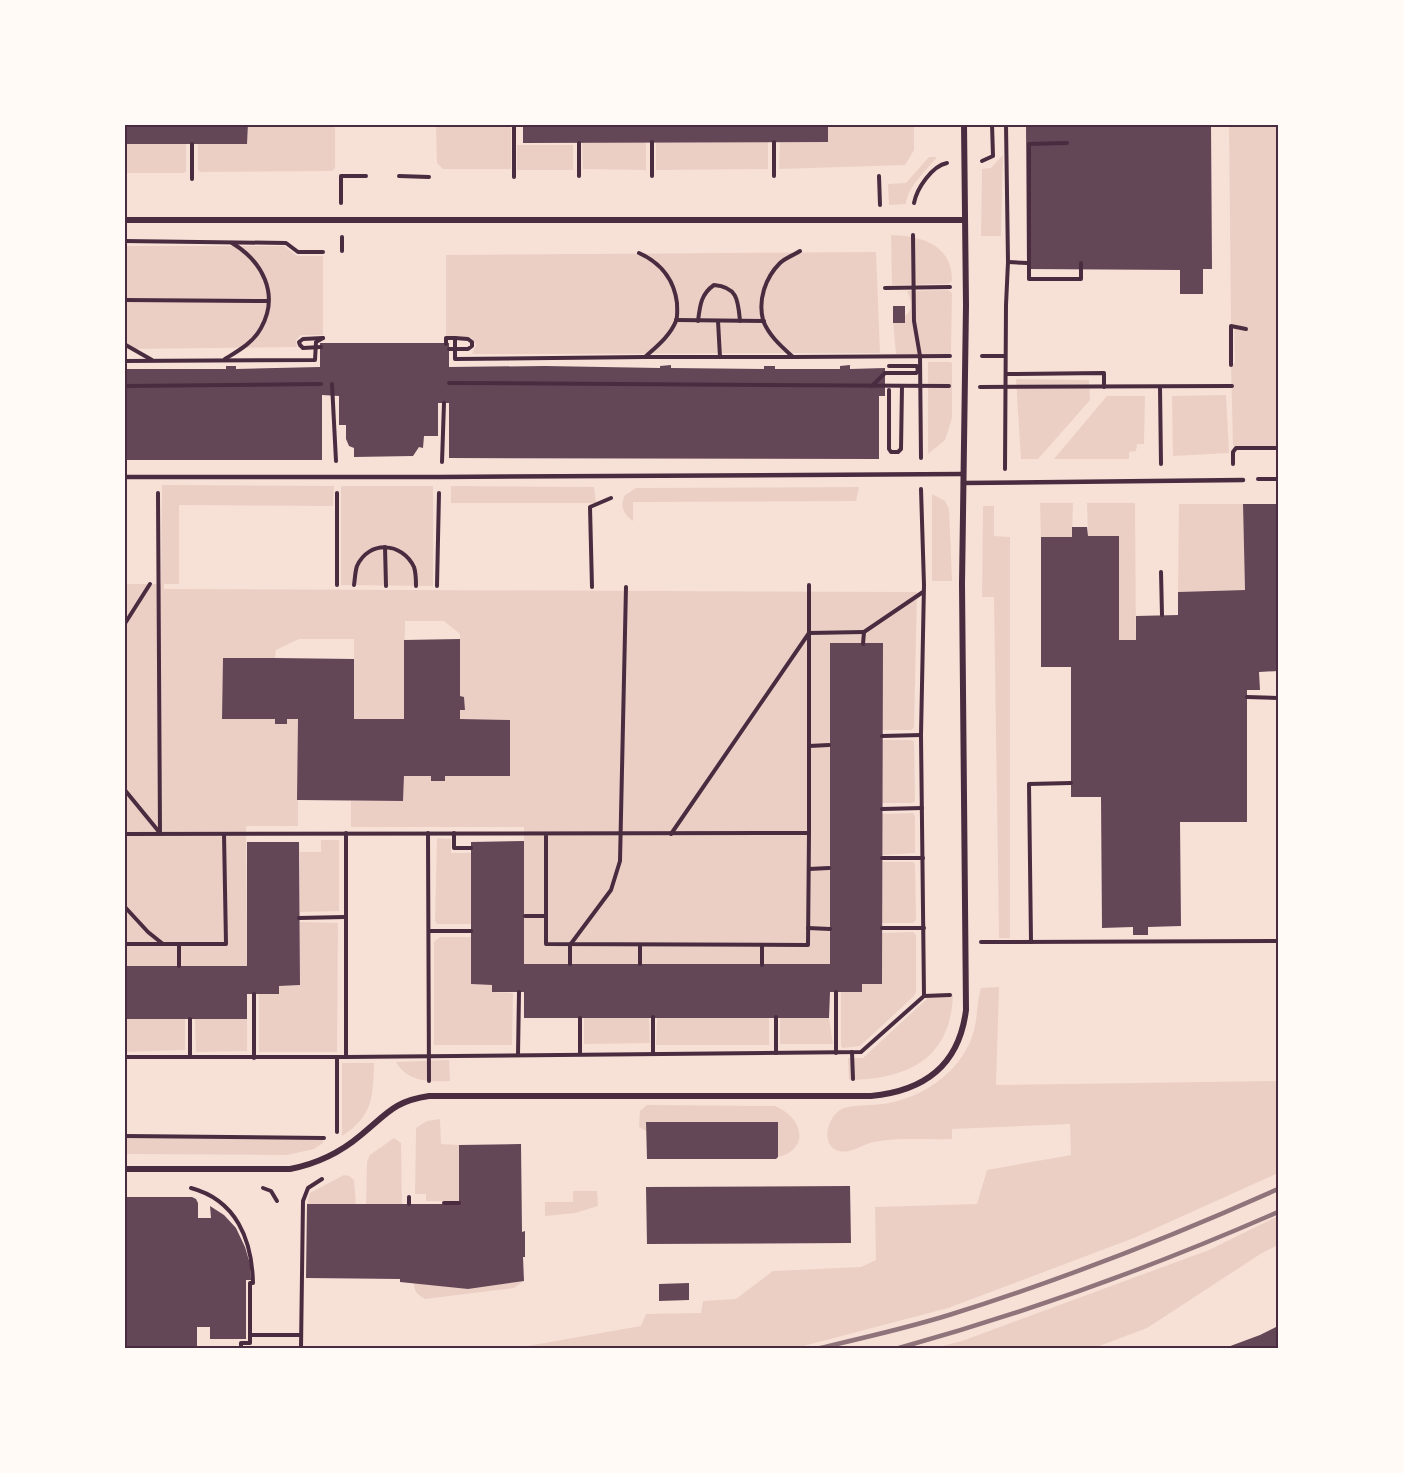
<svg xmlns="http://www.w3.org/2000/svg" width="1403" height="1473" font-family="'Alegreya Sans',sans-serif">
<rect width="100%" height="100%" fill="#f7e1d7"/>
<g fill="#ebcfc5">
<path d="M248 125H335V168L332 171 200 172 198 170V144H247Z"/>
<path d="M436 125H511V169H443L437 163Z"/>
<path d="M828 125H914V150L905 165 779 169 780 142Z"/>
<path d="M1229 125H1278V448H1236L1233 445 1231 365 1235 363 1234 327 1231 326Z"/>
<path d="M582 142H646V170L583 169Z"/>
<path d="M656 142H768V169L656 170Z"/>
<path d="M124 144H186V171L184 173H125Z"/>
<rect x="517" y="145" width="56" height="25"/>
<path d="M1003 155 1001 236H981L982 169 991 168Z"/>
<path d="M929 157H937C927 170 907 187 906 204L889 205 888 184 906 183Z"/>
<path d="M891 235C921 236 952 244 952 281L948 284 892 285Z"/>
<path d="M124 246H284L297 256H323V335H301L296 340 297 347 125 349Z"/>
<path d="M876 252 880 353 472 354 476 345 472 338 446 336V255Z"/>
<path d="M948 290 952 293 951 352 950 354H896L893 321C911 316 915 308 907 291Z"/>
<path d="M928 362H950L952 363V418L945 440 928 454Z"/>
<path d="M1016 379 1089 380 1090 400 1038 459H1021Z"/>
<path d="M1226 395 1229 453 1173 456 1172 396Z"/>
<path d="M1107 396H1145L1144 444H1137L1136 451 1129 452V459H1054Z"/>
<path d="M162 485 334 486 333 506 179 505V584H164V589L917 592 914 728 911 730H882L830 644V964H524V827H351V801H403L404 776H510V720L460 719V710H465L464 697 460 696V634L444 621H405L404 719H354V639H299L276 650 275 658H223L275 719 276 724H286L287 719H298V826H246L247 966H125V584H161Z"/>
<path d="M341 486H433V586L341 585Z"/>
<path d="M451 486 594 487 596 503H451Z"/>
<path d="M859 487 856 501 633 502V521C624 514 619 507 625 495L636 488Z"/>
<path d="M932 494 945 501 949 509 952 581H932Z"/>
<path d="M1040 503H1073L1072 537H1041Z"/>
<path d="M1087 503H1135L1136 640H1119V536H1088Z"/>
<path d="M1179 504H1243L1245 590 1178 592Z"/>
<path d="M983 506H994V536L1010 537V938H999L994 597H982Z"/>
<path d="M882 740H911L914 741 915 801 912 803H882Z"/>
<path d="M913 813 915 816V853L882 855V814Z"/>
<path d="M437 838 451 839V853H471V924H437L435 921Z"/>
<path d="M321 840H339V911L300 912V852H321Z"/>
<path d="M882 862H913L915 864 916 920 913 923H882Z"/>
<path d="M300 922 338 923 337 1052H259V994H279V986L300 985Z"/>
<path d="M913 932 916 935V992L914 996 860 1046 843 1048 841 1046V992H862V984H882V933Z"/>
<path d="M440 937H471V984L492 985V992L513 993 512 1045H434V942Z"/>
<path d="M999 987 996 1085 1278 1081V1173L1134 1238 948 1308 796 1348H516L641 1326 646 1314 701 1313 703 1301 736 1299 773 1271 861 1267 876 1260 875 1207 977 1204 987 1170 1071 1155 1070 1124 952 1129V1139C928 1140 898 1137 874 1142 862 1144 852 1154 839 1151 820 1146 827 1118 840 1110 850 1104 876 1106 889 1103 925 1096 959 1072 972 1037 978 1021 976 1004 981 988Z"/>
<path d="M932 994H953C951 1060 907 1079 849 1080L848 1058H863Z"/>
<path d="M649 1017 650 1043 584 1044V1018Z"/>
<path d="M657 1017H769V1045H656Z"/>
<path d="M780 1017 829 1018 833 1044H780Z"/>
<path d="M125 1019H185V1050L125 1052Z"/>
<path d="M195 1019H247V1051L196 1052Z"/>
<path d="M449 1060 450 1081C430 1082 407 1082 396 1062Z"/>
<path d="M342 1063H374C373 1097 373 1116 342 1136Z"/>
<path d="M647 1105 774 1106C803 1116 811 1149 778 1157L777 1122H646V1131L639 1127 640 1111Z"/>
<path d="M440 1119 441 1144 459 1145 460 1201H426V1194H415L416 1128 427 1121Z"/>
<path d="M125 1137 319 1139 323 1140V1143L314 1149 287 1155 125 1154Z"/>
<path d="M394 1138 401 1143 402 1204 366 1205 367 1162 370 1155Z"/>
<path d="M344 1175 349 1176 354 1180 356 1205 307 1204 310 1193Z"/>
<path d="M573 1191H597L598 1206 575 1213 545 1216V1202H573Z"/>
<path d="M1278 1216V1245L1262 1253 1147 1328 1094 1348H935L962 1341 1209 1250Z"/>
<path d="M524 1281 514 1288 425 1299C418 1295 414 1292 414 1283L468 1289Z"/>
</g>
<g fill="#644757">
<path d="M124 124H248L247 144H124Z"/>
<path d="M523 124H828V142L523 143Z"/>
<path d="M1026 124H1211L1212 269H1203V294H1180V270L1027 269Z"/>
<rect x="893" y="306" width="12" height="17"/>
<path d="M320 343H449V367L545 366 660 368V366L671 365V368L764 369V366H775V369H840V366L850 365V369L885 368V396H879V459L449 458V403H438V436H424L423 448 419 447 413 456 354 457V448L349 446 346 439V425H339V396L322 395V460H124V369H226V366H236V369L320 367Z"/>
<path d="M1243 504H1278V671L1259 672 1260 690H1247V822H1180L1181 926 1148 927V935H1133V927L1102 928 1101 797H1071V667H1041V537H1072V527H1087L1088 536H1119V640H1136V616L1178 615V592L1245 590Z"/>
<path d="M460 639V696L464 697 465 710H460V719L510 720V776H445V781H431V776H404L403 801 297 800 298 719H287V724H275V719H222L223 658H275L354 659V719H404V640Z"/>
<path d="M830 643H883L882 984H862V992H830L829 1018H524V992H492V985L471 984V842L524 841V964H830Z"/>
<path d="M247 842H299L300 985 279 986V994H247V1019H124V966H247Z"/>
<path d="M646 1122H778V1157L776 1159H647Z"/>
<path d="M521 1144 522 1232 525 1231V1257H523L524 1281 468 1289 400 1282V1279L306 1278 307 1204H459V1145Z"/>
<path d="M850 1186 851 1243 647 1244 646 1187Z"/>
<path d="M124 1197H192L196 1199 198 1203V1218H211L210 1206 224 1215 236 1228 245 1247 250 1264 251 1280H246V1339H210V1327H197V1348H124Z"/>
<path d="M689 1283V1300L659 1301V1284Z"/>
<path d="M1278 1326V1348H1225L1260 1335Z"/>
</g>
<g fill="none" stroke-linecap="round" stroke-linejoin="round">
<g stroke="#4a2c40" stroke-width="4">
<path d="M1067 143 1029 144V279H1081V263"/>
<path d="M982 161 993 156 992 124"/>
<path d="M399 176 429 177"/>
<path d="M579 176V143"/>
<path d="M652 176V142"/>
<path d="M774 176V142"/>
<path d="M879 176 880 205"/>
<path d="M514 177V124"/>
<path d="M192 179V144"/>
<path d="M341 203V176H366"/>
<path d="M914 203C917 188 932 166 947 163"/>
<path d="M913 235 914 321 920 356 921 458"/>
<path d="M342 237V251"/>
<path d="M124 241 286 243 298 252H323"/>
<path d="M800 251C794 255 785 258 780 263 765 278 758 300 763 320 768 335 782 347 793 357L950 356"/>
<path d="M639 253C661 263 674 279 677 303 677 308 678 316 676 321 670 336 656 347 645 357H792"/>
<path d="M1008 262 1027 263"/>
<path d="M885 288 950 287"/>
<path d="M124 300 268 301"/>
<path d="M676 320 764 321"/>
<path d="M698 321C700 305 701 294 714 285 738 287 738 301 740 321"/>
<path d="M718 321 720 357"/>
<path d="M124 344 152 360"/>
<path d="M446 344V338H455V359L645 357"/>
<path d="M321 347 303 348 300 345 299 342 303 339 323 338"/>
<path d="M449 349H468L472 346V342L468 339 455 338"/>
<path d="M982 356H1005"/>
<path d="M225 359C238 351 253 343 261 328 280 294 262 261 232 243"/>
<path d="M124 361 315 360 316 342 323 338"/>
<path d="M1231 365V326L1246 329"/>
<path d="M1006 374 1104 373V387"/>
<path d="M449 383 949 386"/>
<path d="M332 384 336 461"/>
<path d="M124 386 321 384"/>
<path d="M872 386 885 373H916L918 371 917 366H889"/>
<path d="M980 387 1232 386"/>
<path d="M1160 387 1161 464"/>
<path d="M889 390V449L891 452H898L901 449 902 386"/>
<path d="M442 462 444 403"/>
<path d="M1233 464V452L1236 448H1278"/>
<path d="M1005 469 1006 305 1008 262 1006 124"/>
<path d="M1258 479H1278"/>
<path d="M158 493 160 834"/>
<path d="M385 547 386 586"/>
<path d="M1161 572 1162 615"/>
<path d="M337 585V493"/>
<path d="M354 585C355 579 355 572 357 566 369 540 402 542 414 567 416 573 416 580 416 586"/>
<path d="M809 585V833"/>
<path d="M437 586 439 493"/>
<path d="M592 587 590 507 611 498"/>
<path d="M124 625 150 584"/>
<path d="M863 644 864 632 923 592"/>
<path d="M1247 697 1278 698"/>
<path d="M882 736 921 735"/>
<path d="M809 746 829 745"/>
<path d="M124 789 160 833"/>
<path d="M882 809 922 808"/>
<path d="M428 833 429 1081"/>
<path d="M454 833V848H471"/>
<path d="M124 834 809 833 808 945 546 944V834"/>
<path d="M671 834 809 633 864 632"/>
<path d="M882 858H923"/>
<path d="M809 869 829 868"/>
<path d="M124 906 148 932 163 944"/>
<path d="M525 916H546"/>
<path d="M299 918 345 917"/>
<path d="M808 928 830 929"/>
<path d="M882 928H924"/>
<path d="M429 931H471"/>
<path d="M981 942 1278 941"/>
<path d="M1031 942 1029 784 1071 783"/>
<path d="M124 944H226L224 834"/>
<path d="M179 944V966"/>
<path d="M640 945V964"/>
<path d="M762 945V965"/>
<path d="M570 964V945L611 890 620 861 626 587"/>
<path d="M924 996 950 995"/>
<path d="M653 1017V1054"/>
<path d="M580 1018V1054"/>
<path d="M190 1019V1057"/>
<path d="M852 1052 853 1079"/>
<path d="M776 1053V1017"/>
<path d="M836 1053V992"/>
<path d="M518 1055 519 992"/>
<path d="M124 1057H346V833"/>
<path d="M346 1057 861 1052 924 996 921 735 924 585 921 489"/>
<path d="M254 1058V994"/>
<path d="M337 1132V1057"/>
<path d="M124 1136 324 1138"/>
<path d="M191 1188C236 1200 252 1239 253 1283H250V1335H301"/>
<path d="M263 1188 271 1191 277 1201"/>
<path d="M409 1197V1204"/>
<path d="M444 1203H459"/>
<path d="M241 1348V1343H250V1335"/>
<path d="M256 1348H277"/>
<path d="M301 1348 303 1201 308 1188 322 1179"/>
</g>
<g stroke="#4a2c40" stroke-width="4.5">
<path d="M124 477H439L963 474"/>
<path d="M963 483 1243 480"/>
</g>
<g stroke="#4a2c40" stroke-width="6">
<path d="M124 220H965"/>
<path d="M124 1169H290C316 1164 341 1152 361 1135 387 1114 394 1101 429 1096H871C924 1091 959 1066 966 1010L962 584 966 305 964 124"/>
</g>
<g stroke="#8f747c" stroke-width="4.5">
<path d="M820 1348C863 1338 907 1328 949 1315 1061 1280 1171 1237 1278 1189"/>
<path d="M899 1348C1029 1312 1155 1266 1278 1212"/>
</g>
</g>
<rect width="1403" height="1473" fill="none" stroke="#fffaf5" stroke-width="252"/>
<rect x="126" y="126" width="1151" height="1221" fill="none" stroke="#4a2c40" stroke-width="2"/>
</svg>
